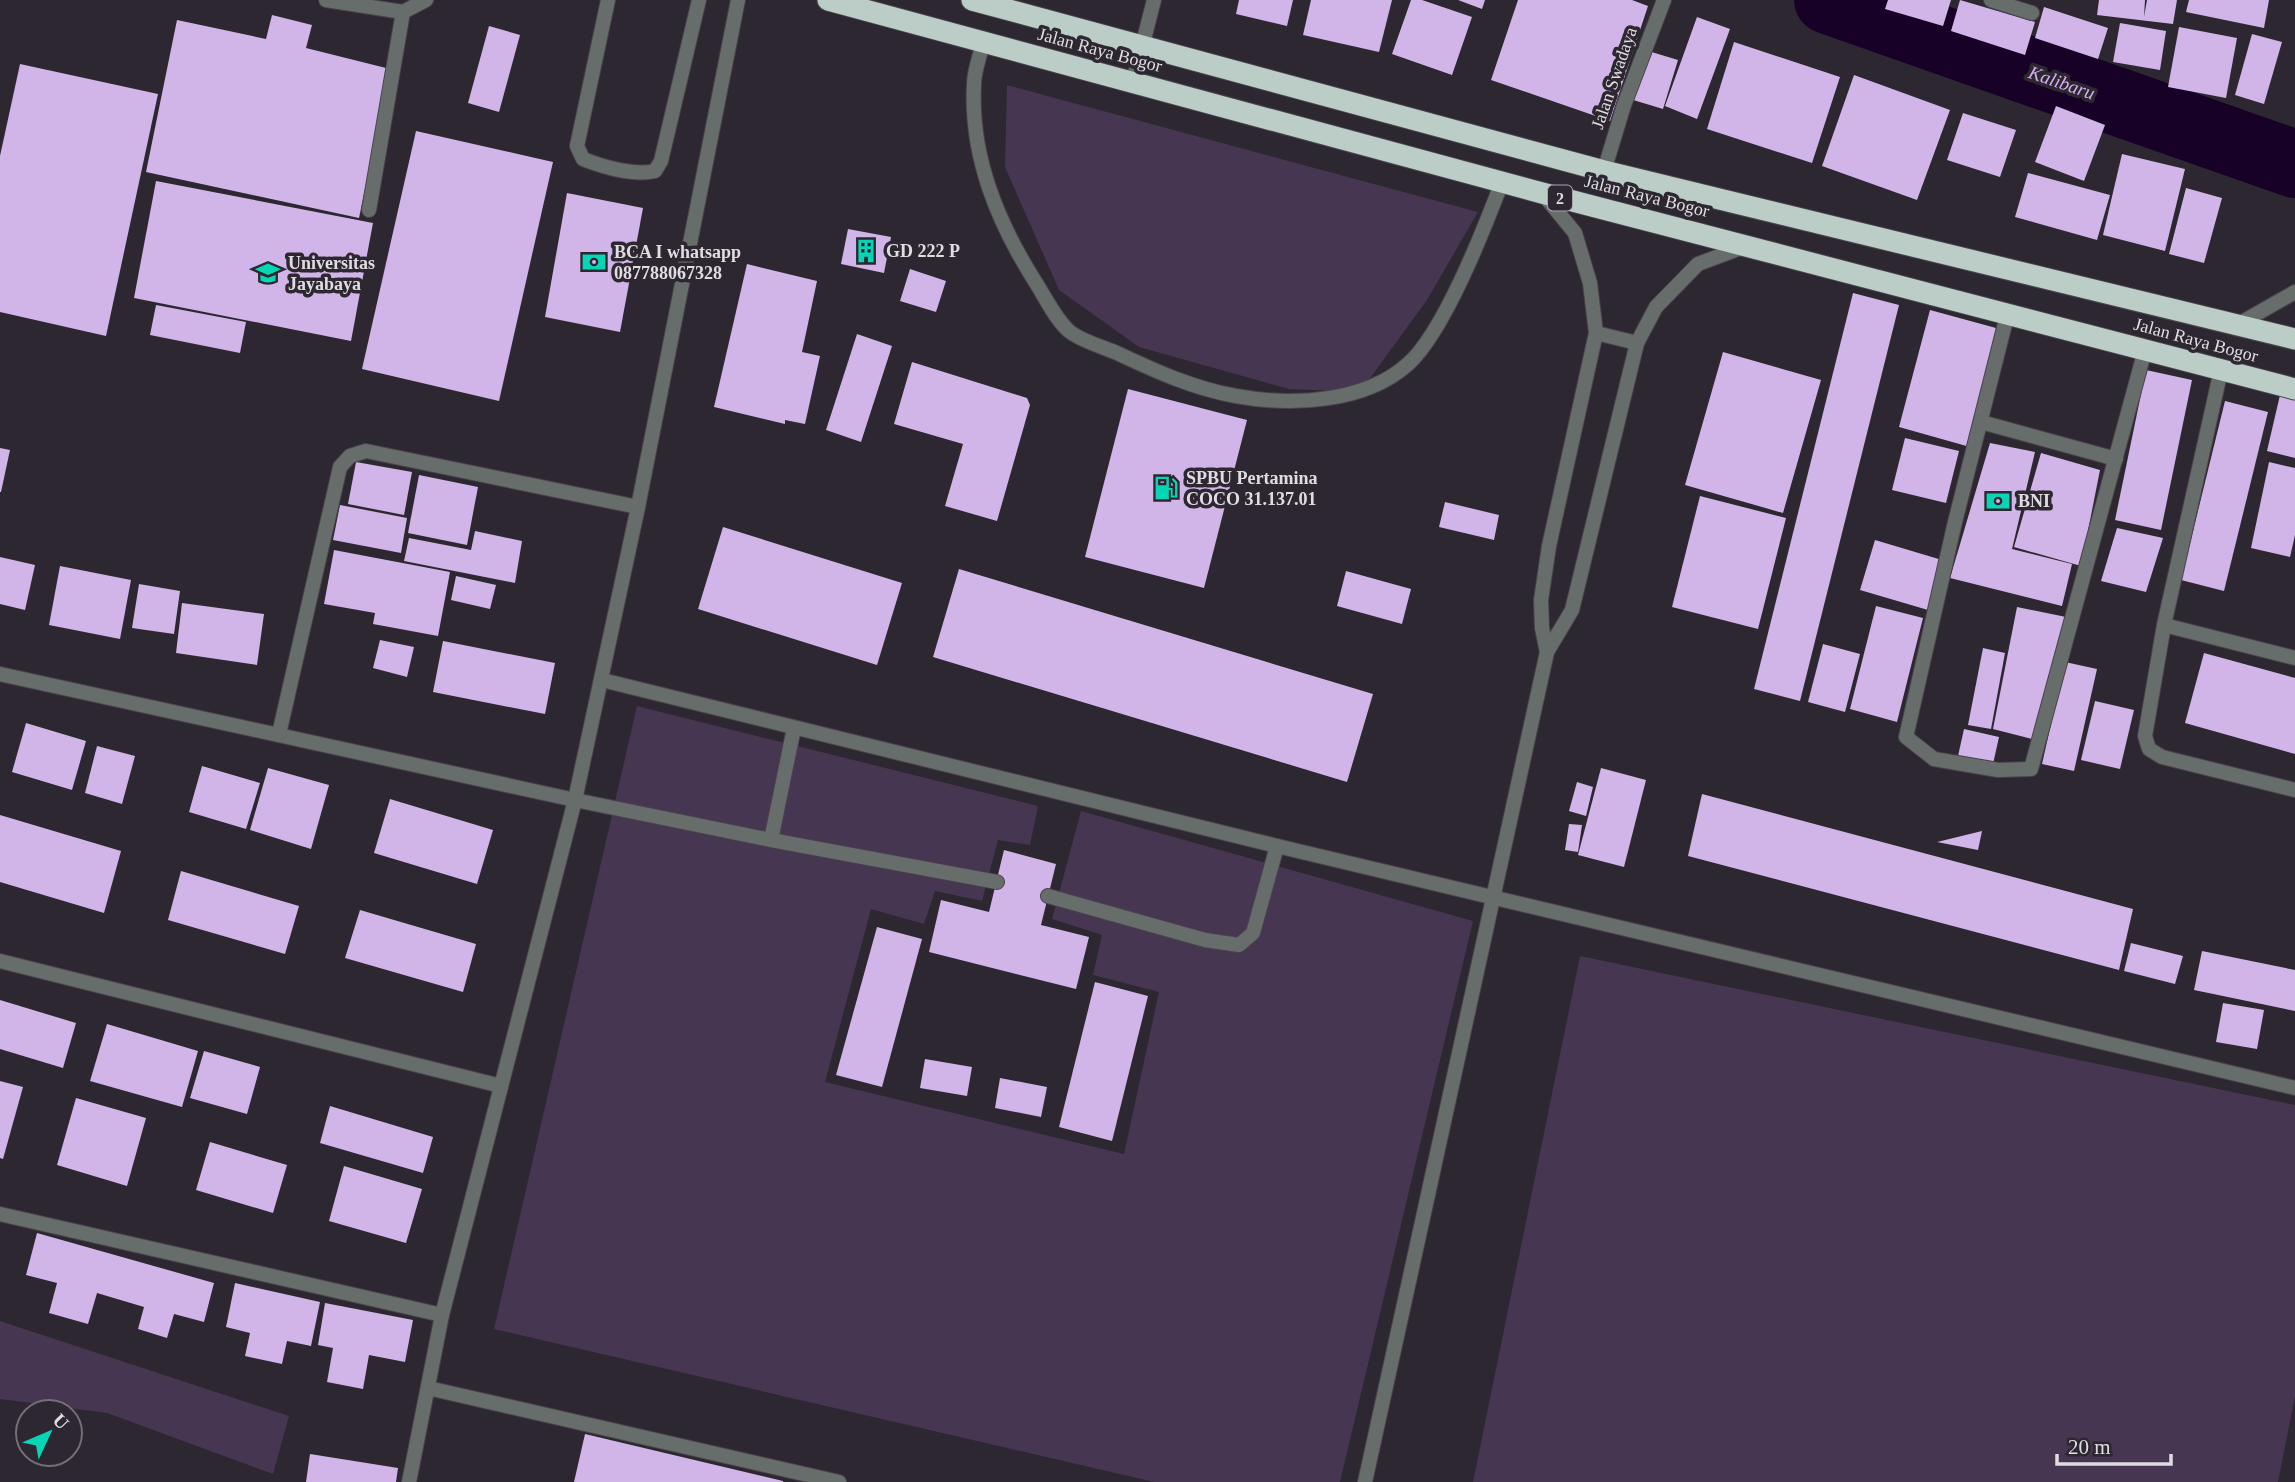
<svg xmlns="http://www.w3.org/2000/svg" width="2295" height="1482" font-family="Georgia,serif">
<rect width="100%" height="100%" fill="#2c2730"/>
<g fill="#463651">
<path d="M1007 85 1478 212 1427 300 1360 392 1289 389 1139 347 1059 290 1005 167Z"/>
<path d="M637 706 1038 806 1030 845 998 840 982 901 935 891 924 924 871 909 825 1082 1124 1154 1159 992 1093 975 1102 935 1052 919 1081 811 1473 921 1340 1482H1154L494 1329Z"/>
<path d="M1580 956 2295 1105V1396L2278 1482H1473Z"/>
<path d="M0 1321 289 1416 273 1474 107 1413 0 1399Z"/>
</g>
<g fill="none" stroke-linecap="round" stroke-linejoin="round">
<path stroke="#180126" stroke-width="68" d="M1828 0 2295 164"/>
</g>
<g fill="#d2b5e8">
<path d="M1239 0H1293L1287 26 1236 14Z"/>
<path d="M1311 0H1392L1379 52 1303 35Z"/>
<path d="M1411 0H1422L1472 17 1452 75 1392 54Z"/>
<path d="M1458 0H1485L1482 9Z"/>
<path d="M1518 0H1632L1648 6 1610 121 1491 80Z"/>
<path d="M1888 0H1951L1943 26 1885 9Z"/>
<path d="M1960 0 2035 22 2025 55 1951 31Z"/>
<path d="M2099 0H2145L2144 17 2147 0H2177L2173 24 2097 15Z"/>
<path d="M2189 0H2269L2264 28 2186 12Z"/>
<path d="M2044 7 2108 28 2098 59 2035 38Z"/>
<path d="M272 15 312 25 306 48 390 69 359 218 146 172 177 20 266 39Z"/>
<path d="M1697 17 1730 29 1697 119 1665 106Z"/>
<path d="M2120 23 2166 31 2160 70 2113 62Z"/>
<path d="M489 26 520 35 499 112 468 103Z"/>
<path d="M2179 27 2237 38 2226 98 2168 87Z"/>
<path d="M2252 34 2282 42 2264 104 2235 95Z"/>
<path d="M1734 42 1840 77 1812 163 1707 129Z"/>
<path d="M1645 50 1678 60 1663 109 1630 99Z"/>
<path d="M20 64 158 94 106 336 0 312V156Z"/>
<path d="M1854 75 1950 110 1917 200 1822 166Z"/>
<path d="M2056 106 2105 125 2084 181 2035 162Z"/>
<path d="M1963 113 2016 130 2000 177 1947 160Z"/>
<path d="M416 131 553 162 499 401 362 369Z"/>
<path d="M2122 154 2185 169 2165 251 2103 235Z"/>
<path d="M2028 173 2110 195 2097 240 2015 217Z"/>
<path d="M156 181 373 223 351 341 134 298Z"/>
<path d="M2186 188 2222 198 2204 263 2169 254Z"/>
<path d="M567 193 643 208 620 332 545 317Z"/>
<path d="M848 229 891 237 884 273 841 264Z"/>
<path d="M747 264 817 281 802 352 820 356 805 424 785 420V424L714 407Z"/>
<path d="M910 269 946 281 936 312 900 301Z"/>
<path d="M1853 293 1899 305 1800 701 1754 689Z"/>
<path d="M156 305 246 322 240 353 150 335Z"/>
<path d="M1930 310 1996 328 1970 447 1899 427Z"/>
<path d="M857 334 892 346 861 442 826 430Z"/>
<path d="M1723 352 1821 380 1783 513 1685 485Z"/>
<path d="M912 362 1027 398 1030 405 997 521 945 506 963 444 894 424Z"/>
<path d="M2146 370 2192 380 2161 530 2115 520Z"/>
<path d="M1128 389 1247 420 1204 588 1085 557Z"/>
<path d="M2280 395 2295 398V458L2267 451Z"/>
<path d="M2225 401 2268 412 2224 591 2181 580Z"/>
<path d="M1905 438 1959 451 1946 503 1892 490Z"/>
<path d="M1990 443 2035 452 2012 549 2072 564 2062 606 1950 578Z"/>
<path d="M0 448 10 450 1 492H0Z"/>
<path d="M2041 453 2100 470 2081 566 2014 547Z"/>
<path d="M356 462 412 472 404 515 348 504Z"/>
<path d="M2269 462 2295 468V535L2290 557 2251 548Z"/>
<path d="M419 475 478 487 467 545 408 533Z"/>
<path d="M1700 496 1786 518 1758 629 1672 607Z"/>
<path d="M1445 502 1499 515 1494 540 1439 527Z"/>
<path d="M340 505 407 518 401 553 333 540Z"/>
<path d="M723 527 902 583 877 665 698 609Z"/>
<path d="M2117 528 2163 538 2146 592 2101 581Z"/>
<path d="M475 531 522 541 515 583 404 561 409 538 471 550Z"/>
<path d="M1875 540 1942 560 1928 610 1860 590Z"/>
<path d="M334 550 450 572 438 636 373 624 375 613 324 604Z"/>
<path d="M0 557 35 565 25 610 0 604Z"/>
<path d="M60 566 131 580 120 639 49 625Z"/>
<path d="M959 569 1373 694 1347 782 933 657Z"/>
<path d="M1346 571 1411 589 1402 624 1337 606Z"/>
<path d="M456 576 496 585 490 609 451 600Z"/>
<path d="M139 584 180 591 174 634 132 628Z"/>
<path d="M182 603 264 614 257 665 176 653Z"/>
<path d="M1876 606 1923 618 1897 722 1850 709Z"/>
<path d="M2017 607 2066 617 2036 740 1993 729Z"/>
<path d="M380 640 414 647 407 677 373 668Z"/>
<path d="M443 641 555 663 545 714 433 692Z"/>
<path d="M1823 644 1860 654 1845 712 1808 702Z"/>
<path d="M1983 648 2005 653 1991 729 1968 725Z"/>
<path d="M2204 653 2295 678V754L2185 723Z"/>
<path d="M2065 662 2097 669 2074 771 2042 764Z"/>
<path d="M2095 701 2134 710 2120 769 2081 760Z"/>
<path d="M26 723 86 741 72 790 12 772Z"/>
<path d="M1964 729 1999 737 1993 764 1958 756Z"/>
<path d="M97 746 135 756 122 804 85 793Z"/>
<path d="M202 766 260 783 246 829 189 812Z"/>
<path d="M268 768 329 785 311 849 250 830Z"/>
<path d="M1601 768 1646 780 1624 867 1578 855Z"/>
<path d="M1577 782 1593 787 1586 816 1569 811Z"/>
<path d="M1702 794 2133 909 2119 970 1688 856Z"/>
<path d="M390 799 493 830 477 884 374 853Z"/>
<path d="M0 815 121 851 104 913 0 882Z"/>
<path d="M1569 824 1582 825 1578 852 1565 850Z"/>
<path d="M1982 831 1978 850 1937 842Z"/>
<path d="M1004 850 1056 864 1041 925 1089 937 1076 989 929 952 941 900 989 912Z"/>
<path d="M181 871 299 906 285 954 168 920Z"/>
<path d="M360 910 476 944 463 992 345 958Z"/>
<path d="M877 927 922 939 882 1087 836 1075Z"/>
<path d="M2131 943 2183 956 2175 984 2124 971Z"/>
<path d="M2202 951 2295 970V1011L2194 990Z"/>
<path d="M1095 982 1148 996 1112 1141 1059 1127Z"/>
<path d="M0 1000 76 1023 63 1068 0 1049Z"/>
<path d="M2223 1003 2264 1010 2257 1049 2216 1042Z"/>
<path d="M107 1024 198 1051 182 1107 90 1081Z"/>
<path d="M204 1051 260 1067 247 1114 190 1098Z"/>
<path d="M925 1059 972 1067 967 1096 920 1088Z"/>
<path d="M1000 1078 1047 1087 1041 1117 995 1108Z"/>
<path d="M0 1081 23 1087 3 1159 0 1158Z"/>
<path d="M76 1098 146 1118 127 1186 57 1165Z"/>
<path d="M330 1106 433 1137 423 1173 320 1143Z"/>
<path d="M210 1142 287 1165 273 1213 196 1190Z"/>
<path d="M344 1166 422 1189 406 1243 329 1221Z"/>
<path d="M37 1233 214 1283 204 1322 174 1314 167 1338 138 1329 144 1307 97 1293 88 1324 49 1313 57 1283 26 1275Z"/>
<path d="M235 1283 320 1302 311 1346 287 1341 282 1364 245 1356 250 1333 226 1327Z"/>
<path d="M325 1303 413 1320 405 1362 369 1355 363 1389 327 1382 333 1348 318 1345Z"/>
<path d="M585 1434 783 1481V1482H574Z"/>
<path d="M310 1454 398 1468 396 1482H306Z"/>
</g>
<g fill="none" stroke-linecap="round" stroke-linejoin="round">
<g stroke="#49444c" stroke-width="16">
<g id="lane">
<path d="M326 0 403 12 426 0"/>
<path d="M608 0 577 146 583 159C603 167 634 176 655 171L661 161 699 0"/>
<path d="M983 43C980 56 974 71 974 84 970 157 998 223 1036 283 1045 297 1056 320 1069 331 1081 341 1103 347 1117 353 1155 371 1195 389 1236 396 1291 406 1365 403 1408 364 1444 332 1484 229 1502 182"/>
<path d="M1133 82 1154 0"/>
<path d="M369 210 403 12"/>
<path d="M2007 316 1955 522 1906 737 1934 759 1998 770 2031 769 2145 350"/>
<path d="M2235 326 2295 292"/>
<path d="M2221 370 2164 625 2145 736 2149 749 2162 757 2295 790"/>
<path d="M1981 422 2116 459"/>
<path d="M2164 625 2295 658"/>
<path d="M602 680 1277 846 2295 1088"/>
<path d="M575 800 771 840 794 728"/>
<path d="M771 840 997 882"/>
<path d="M1048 896 1205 940 1239 945 1253 933 1277 846"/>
<path d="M428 1388 839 1482"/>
</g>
</g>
<g stroke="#49444c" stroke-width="16">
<g id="street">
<path d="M1991 0 2032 13"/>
<path d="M1604 171 1624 105 1664 0"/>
<path d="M1543 194 1575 233 1590 283 1596 333 1549 546 1541 600 1542 628 1547 652"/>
<path d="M1596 333 1637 343"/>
<path d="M0 674 575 800"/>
<path d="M279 734 340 467 350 456 366 451 638 507 738 0"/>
<path d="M0 961 501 1086"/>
<path d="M0 1214 442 1315"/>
<path d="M409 1482 442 1315 575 800 638 507"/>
<path d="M1365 1482 1547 652 1572 610 1637 343 1656 307 1698 264 1746 246"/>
</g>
</g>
<g stroke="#49444c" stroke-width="23">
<g id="highway">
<path d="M828 0 1542 193 2295 389"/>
<path d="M972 0 1604 171 2295 339"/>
</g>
</g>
<use href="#lane" stroke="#676d6b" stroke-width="14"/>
<use href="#street" stroke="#676d6b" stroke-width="14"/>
<use href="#highway" stroke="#bcccc7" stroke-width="21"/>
</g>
<defs>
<g id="building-bare" transform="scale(1.89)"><path d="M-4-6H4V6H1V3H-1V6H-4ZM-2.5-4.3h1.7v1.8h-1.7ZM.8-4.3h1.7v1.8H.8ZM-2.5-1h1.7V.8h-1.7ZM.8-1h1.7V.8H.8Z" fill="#07d5b6" stroke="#2c2730" stroke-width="2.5" paint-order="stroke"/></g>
<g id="bank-bare" transform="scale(1.89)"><path d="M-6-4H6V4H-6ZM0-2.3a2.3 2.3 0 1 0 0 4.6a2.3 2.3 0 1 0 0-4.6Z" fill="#07d5b6" stroke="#2c2730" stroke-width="2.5" paint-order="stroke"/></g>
<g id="university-bare" transform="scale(1.89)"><path d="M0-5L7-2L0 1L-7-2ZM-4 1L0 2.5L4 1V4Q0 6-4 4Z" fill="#07d5b6" stroke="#2c2730" stroke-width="2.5" paint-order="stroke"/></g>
<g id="fuel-bare" transform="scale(1.89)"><path d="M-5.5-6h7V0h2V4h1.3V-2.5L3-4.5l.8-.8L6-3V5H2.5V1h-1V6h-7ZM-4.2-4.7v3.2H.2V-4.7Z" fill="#07d5b6" stroke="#2c2730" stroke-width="2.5" paint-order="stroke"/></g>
</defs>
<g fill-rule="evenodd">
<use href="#building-bare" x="866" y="251"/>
<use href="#bank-bare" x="594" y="262"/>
<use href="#university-bare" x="268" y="273"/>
<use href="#fuel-bare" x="1166" y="488"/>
<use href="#bank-bare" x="1998" y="501"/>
</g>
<g text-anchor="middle" stroke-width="7" stroke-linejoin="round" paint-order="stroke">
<rect fill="#2c2730" stroke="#aaa6ad" stroke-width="2" x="1548" y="185.5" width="24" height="25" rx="5"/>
<g font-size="16" font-weight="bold" fill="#e0dce2">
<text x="1560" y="204">2</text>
</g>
<g font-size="18" fill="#e0dce2" stroke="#2c2730">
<text transform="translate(1100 50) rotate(15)" y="6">Jalan Raya Bogor</text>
<text transform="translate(1614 78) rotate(-71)" y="6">Jalan Swadaya</text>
<text transform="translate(1647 196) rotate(14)" y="6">Jalan Raya Bogor</text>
<text transform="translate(2196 340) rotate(15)" y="6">Jalan Raya Bogor</text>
</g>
<g font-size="18" font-weight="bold" fill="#e0dce2" stroke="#2c2730" text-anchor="start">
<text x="886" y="257">GD 222 P</text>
<text x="614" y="258">BCA I whatsapp<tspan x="614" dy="21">087788067328</tspan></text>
<text x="288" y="269">Universitas<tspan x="288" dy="21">Jayabaya</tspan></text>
<text x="1186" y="484">SPBU Pertamina<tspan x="1186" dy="21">COCO 31.137.01</tspan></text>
<text x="2018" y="507">BNI</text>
</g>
<g font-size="19" font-style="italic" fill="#d6acf3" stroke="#2c2730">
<text transform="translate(2062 82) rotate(19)" y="7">Kalibaru</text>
</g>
</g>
<g transform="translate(49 1433) rotate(46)"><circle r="33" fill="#2c2730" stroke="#746f77" stroke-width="2"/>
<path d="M0-5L12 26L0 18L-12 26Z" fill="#07d5b6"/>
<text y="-10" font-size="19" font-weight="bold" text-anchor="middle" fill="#e0dce2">U</text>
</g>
<path d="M2057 1454v10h114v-10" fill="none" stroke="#e0dce2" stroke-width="3.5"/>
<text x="2068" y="1454" font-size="21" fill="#e0dce2" stroke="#2c2730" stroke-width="5" paint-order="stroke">20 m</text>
</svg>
